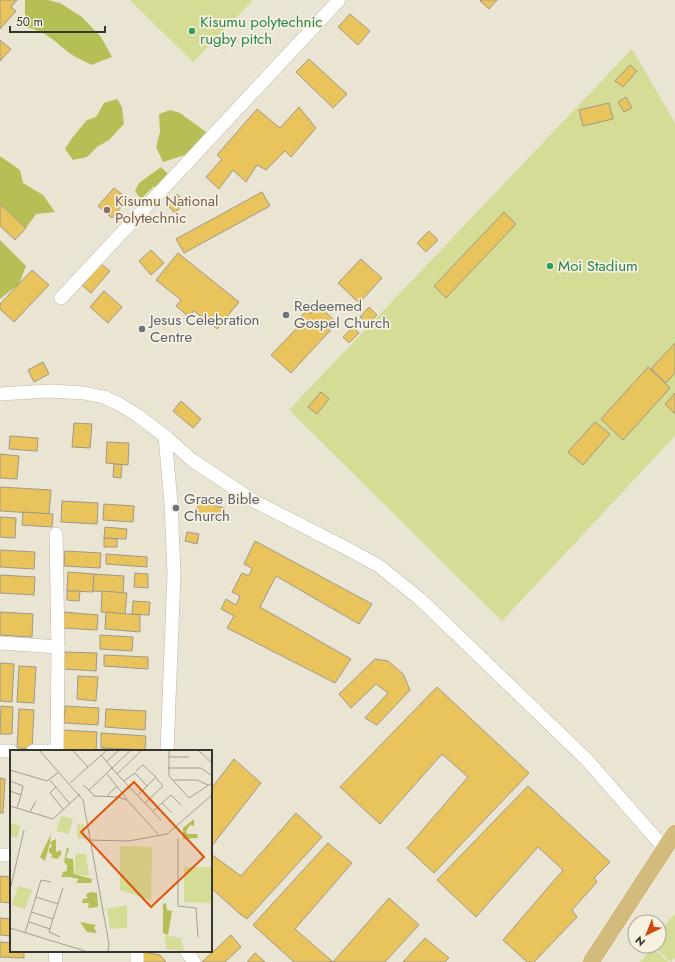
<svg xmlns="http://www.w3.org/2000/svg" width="675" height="962" font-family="Jost,sans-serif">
<rect width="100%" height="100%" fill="#eae4d3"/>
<g fill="#d4dc96">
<path d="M130 0H253L193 62Z"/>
<path d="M632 49 675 123V436L502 621 289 410Z"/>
<path d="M675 914V958L671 962 653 946H659V932Z"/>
<path d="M652 948 669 962H640Z"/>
</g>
<g fill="#b6bf56">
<path d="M25 0H48L60 3 82 17 101 37 112 57 91 65C86 62 80 59 74 56 56 44 48 31 25 27Z"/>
<path d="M117 99 122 107 124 124 109 140 97 147 87 157 73 160 65 149 72 138 87 120 96 117 104 103Z"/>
<path d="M170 110 180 113 206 132 191 153 163 162 156 147 160 132 159 114Z"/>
<path d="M0 156 20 170 23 183 43 195 55 212 36 214 26 228 0 204Z"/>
<path d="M161 167 168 174 158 186 153 187 141 199 135 191 139 183Z"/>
<path d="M0 240 26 266 19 284 0 299Z"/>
</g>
<g fill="#e9c35c" stroke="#9f998a">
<path d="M0 0H17L11 7 16 11 0 29Z"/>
<path d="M481 0H497L489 9 480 1Z"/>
<path d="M350 14 370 31 358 45 338 27Z"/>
<path d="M0 40 11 49 0 61Z"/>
<path d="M309 59 347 94 333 108 296 72Z"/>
<path d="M630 65 637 71 623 87 615 81Z"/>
<path d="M626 97 632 108 624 112 618 102Z"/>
<path d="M609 103 613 119 583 126 579 110Z"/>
<path d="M299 107 316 128 291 157 285 151 266 170 257 165 246 182 233 170 219 189 206 177 222 159 217 155 257 109 280 128Z"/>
<path d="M114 188 128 199 112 218 98 206Z"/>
<path d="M262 192 270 206 184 253 176 239Z"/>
<path d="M177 194 185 202 175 213 167 205Z"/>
<path d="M0 204 26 228 15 240 0 226Z"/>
<path d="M504 212 516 224 446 298 434 286Z"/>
<path d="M429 231 438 240 426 252 417 243Z"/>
<path d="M151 250 164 263 151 275 139 261Z"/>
<path d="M178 253 239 302 217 329 194 311 189 317 176 306 181 300 156 280Z"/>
<path d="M361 259 382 278 359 303 338 283Z"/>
<path d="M101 264 110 271 91 293 82 285Z"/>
<path d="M32 270 49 285 14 322 0 309V304Z"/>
<path d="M104 291 122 307 108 323 90 307Z"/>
<path d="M318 305 337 323 291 373 271 355 297 328 293 325 306 311 310 314Z"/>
<path d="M369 307 377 315 368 324 360 317Z"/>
<path d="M353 327 359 333 349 343 343 337Z"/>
<path d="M675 343V373L666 383 651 369Z"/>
<path d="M43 362 49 374 34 382 28 370Z"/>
<path d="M648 367 670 388 623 440 601 419Z"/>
<path d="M321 392 329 399 317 414 308 407Z"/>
<path d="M675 393V414L665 404Z"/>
<path d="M181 401 201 419 193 428 173 411Z"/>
<path d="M595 422 610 434 583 465 568 452Z"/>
<path d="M74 423 92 424 90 448 72 447Z"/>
<path d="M10 436 38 438 37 451 9 449Z"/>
<path d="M107 442 129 443 128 465 106 463Z"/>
<path d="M0 454 19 456 17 479 0 478Z"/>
<path d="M114 464 122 465 121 478 113 477Z"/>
<path d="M0 487 51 490 49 514 0 511Z"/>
<path d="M62 501 98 503 97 524 61 522Z"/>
<path d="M199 502 225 508 221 522 195 515Z"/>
<path d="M104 504 134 506 133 522 103 520Z"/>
<path d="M23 512 53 514 52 527 22 525Z"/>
<path d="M0 517 16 518 15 538 0 537Z"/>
<path d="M105 527 127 529 126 539 104 538Z"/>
<path d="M187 532 199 534 197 544 185 541Z"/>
<path d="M104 538 117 539V547H104Z"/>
<path d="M255 541 372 604 359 624 276 576 260 607 351 659 335 683 227 628 234 616 221 609 226 599 236 605 240 596 232 592 242 573 249 576 252 568 244 564Z"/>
<path d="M0 550 35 552 34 569 0 567Z"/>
<path d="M65 551 101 553 100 568 64 566Z"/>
<path d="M106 554 147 557V567L106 564Z"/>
<path d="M68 572 94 574 93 592 67 591Z"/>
<path d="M135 573 148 574V588L134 587Z"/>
<path d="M94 574 124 576 123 593 93 591Z"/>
<path d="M0 575 35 577 34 595 0 593Z"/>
<path d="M67 591H80L79 601 67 600Z"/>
<path d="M102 591 127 593 125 614 101 612Z"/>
<path d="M133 601 150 602 149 615 132 614Z"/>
<path d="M0 612 33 614 32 637 0 635Z"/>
<path d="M63 612 98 615 97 630 62 628Z"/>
<path d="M106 612 140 615V632L105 629Z"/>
<path d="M100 635 133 637 132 651 100 649Z"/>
<path d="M65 652 97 653 96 671 64 669Z"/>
<path d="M104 655 148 657V669L104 666Z"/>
<path d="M375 659 388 661 403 674 410 690 377 725 365 718 388 693 376 684 351 708 339 694Z"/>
<path d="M0 663 14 664 12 702 0 701Z"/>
<path d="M19 666 36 667 34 703 17 702Z"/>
<path d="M78 676 98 677 96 701 77 699Z"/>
<path d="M437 687 529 773 434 873 407 848 468 777 442 754 380 824 340 787Z"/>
<path d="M1 706 13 707 12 734H0Z"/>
<path d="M65 706 99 708 98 725 64 723Z"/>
<path d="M19 709 34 710 32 749 17 748Z"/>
<path d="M106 709 146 711 145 730 105 727Z"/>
<path d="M63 730 97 732 96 751H61Z"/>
<path d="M101 733 146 736 145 750 101 748Z"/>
<path d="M103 748 144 750V751H103Z"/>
<path d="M234 759 261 783 211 847V789Z"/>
<path d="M0 778 5 779 3 813H0Z"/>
<path d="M528 786 610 862 594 878 597 882 572 910 577 917 534 962H527L503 940 563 870 538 847 476 917 437 880Z"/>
<path d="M296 813 322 837 247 919 240 914 211 888V854L241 876Z"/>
<path d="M328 843 352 863 295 929 333 962 389 898 419 925 385 962H294L253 925Z"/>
<path d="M0 876 11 877V903L0 902Z"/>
<path d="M0 918 11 919V936L0 935Z"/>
<path d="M231 935 241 947 225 962H202Z"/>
<path d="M425 938 449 958 445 962H403Z"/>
<path d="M0 942 11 943V951H24V958L0 957Z"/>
<path d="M142 952 160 955 166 962H143Z"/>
<path d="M255 953 265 962H247Z"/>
</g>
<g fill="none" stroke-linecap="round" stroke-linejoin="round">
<g stroke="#bfb9a9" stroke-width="14">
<g id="minor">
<path d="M61 298 339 0"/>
<path d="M0 394 50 391 84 393 104 397 119 404 137 415 165 436 192 460 254 501 346 548 379 566 420 599 587 760 665 849"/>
<path d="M165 436 171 503 174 574 167 751"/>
<path d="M56 534 58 647 57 751"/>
<path d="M0 643 58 647"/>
<path d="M0 751H11"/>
<path d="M33 751H57"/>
<path d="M0 855H11"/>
<path d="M55 951 56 962"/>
<path d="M137 951V962"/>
<path d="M186 951 194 962"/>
</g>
</g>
<g stroke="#fff" stroke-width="18">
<path id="major" d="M591 962 675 833"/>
</g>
<use href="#minor" stroke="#fff" stroke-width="13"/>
<use href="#major" stroke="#d3bb7e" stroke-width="17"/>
</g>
<g fill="#2e9e5b" stroke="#f7f1e0" stroke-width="1.5">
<circle cx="192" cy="31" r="4"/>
<circle cx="550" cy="266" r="4"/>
</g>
<circle fill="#8d6e63" stroke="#f7f1e0" stroke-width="1.5" cx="107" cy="210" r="4"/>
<g fill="#6b7280" stroke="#f7f1e0" stroke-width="1.5">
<circle cx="286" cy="315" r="4"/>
<circle cx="142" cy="329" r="4"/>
<circle cx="176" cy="508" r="4"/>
</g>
<g text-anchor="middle" stroke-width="3.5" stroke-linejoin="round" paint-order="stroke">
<g font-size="15" fill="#27864d" stroke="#f7f1e0" text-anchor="start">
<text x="200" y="27">Kisumu polytechnic<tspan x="200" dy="17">rugby pitch</tspan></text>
<text x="558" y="271">Moi Stadium</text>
</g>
<g font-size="15" fill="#785e54" stroke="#f7f1e0" text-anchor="start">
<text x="115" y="206">Kisumu National<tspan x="115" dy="17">Polytechnic</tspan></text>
</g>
<g font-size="15" fill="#5b616d" stroke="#f7f1e0" text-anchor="start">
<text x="294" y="311">Redeemed<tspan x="294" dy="17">Gospel Church</tspan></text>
<text x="150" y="325">Jesus Celebration<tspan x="150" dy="17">Centre</tspan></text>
<text x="184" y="504">Grace Bible<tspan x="184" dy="17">Church</tspan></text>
</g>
</g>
<g transform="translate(10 750)">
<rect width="202" height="202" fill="#eae4d3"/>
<path d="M51 66 63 69 59 84 46 81ZM0 73 11 76 7 88 0 86ZM67 74H70L71 81V74H74L75 89H72L71 81V89H68ZM110 96 142 97 141 150 110 140ZM65 104H76L79 126 65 124ZM174 117H202V153L174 152ZM8 136 22 140 15 159 2 155ZM117 155V178L100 179 97 159ZM155 185 171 188 174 201 156 199Z" fill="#d4dc96"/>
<path d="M184 69V76L180 75 176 81 177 84H187L188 88 173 89V78ZM41 84 40 92 46 89V102L51 100V105L47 109 40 107 43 106 39 102V98L42 97 40 92 35 111 30 107ZM57 97 59 99 56 108 63 109 64 124 82 129 81 133H66L69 129 59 127H51L53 122 57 121V115L54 112ZM80 142 87 143 88 157 78 158 79 153H72L73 149 78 148 76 145ZM156 153 157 160 162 161 158 185 153 183V154ZM70 172 86 175 84 178 87 183 77 182Z" fill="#b6bf56"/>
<path fill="none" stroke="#a39e91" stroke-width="1" d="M30 1 73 50 99 194 98 201M63 1 78 17M159 1V26L179 48 202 33M189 1 202 13M91 5 107 24 131 1M159 7H179M96 12 108 1M158 18H191L202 26M0 20 37 31 49 22M126 21 133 15 146 27 128 45M97 24 117 49M107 24 151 70M40 30 60 54M164 30H187L198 35M0 31 13 36 11 45M114 31 125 23 137 36M60 33 96 1M73 35 79 40 120 1M46 37 40 43 54 60M79 40 84 46 108 47 117 50 149 85M0 41 11 45 7 58M97 46 107 36M135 53 153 36 146 28M152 53 162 63M0 56 43 69 70 44M143 61 161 45 171 55M20 62 26 51M168 89V156L186 158 188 187M80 90 118 91 157 84 202 45M1 136 14 80M26 147 48 154M21 162 43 169 39 182 50 187M43 169 53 138M19 172 40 179M0 178 75 201M15 183 31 130 41 132"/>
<path fill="#df570e" fill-opacity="0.15" stroke="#df570e" stroke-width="2" d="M124 32 194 107 141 157 71 82Z"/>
<rect width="202" height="202" fill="none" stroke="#38352f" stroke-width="2"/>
</g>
<g transform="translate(647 934) rotate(223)"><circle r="19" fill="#f7f1e0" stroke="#aba699"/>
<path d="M0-3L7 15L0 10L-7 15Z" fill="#cf490b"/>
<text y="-6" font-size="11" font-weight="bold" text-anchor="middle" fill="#38352f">N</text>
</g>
<path d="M10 26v6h95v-6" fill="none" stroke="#38352f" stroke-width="2"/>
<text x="16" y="26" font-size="12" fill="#38352f" stroke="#f7f1e0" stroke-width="3" paint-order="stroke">50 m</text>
</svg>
